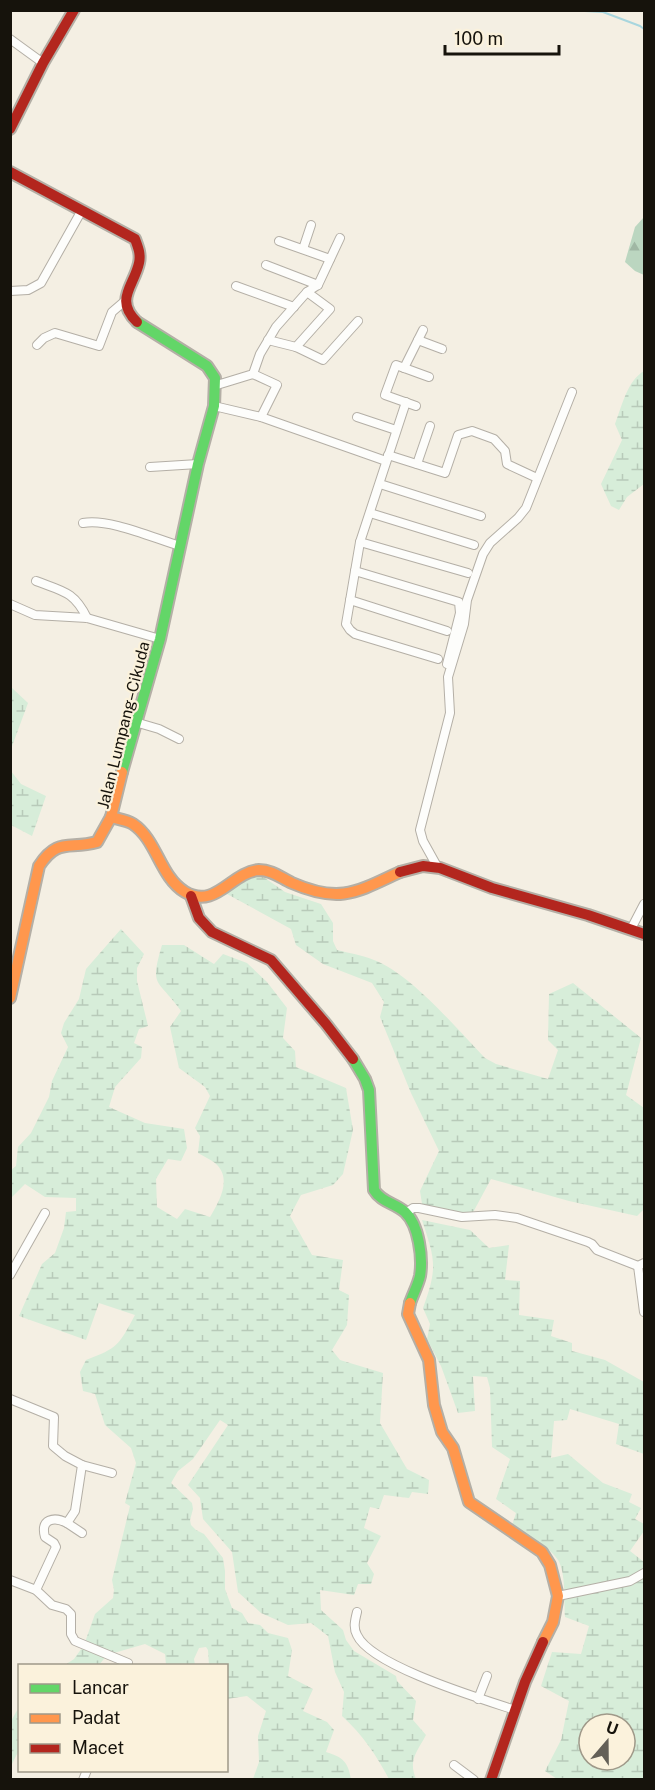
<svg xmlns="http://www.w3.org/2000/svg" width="655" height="1790" font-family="'Public Sans',sans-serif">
<defs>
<pattern id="forest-firs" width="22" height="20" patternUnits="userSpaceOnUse" patternTransform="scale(1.5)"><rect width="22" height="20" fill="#bbd6c0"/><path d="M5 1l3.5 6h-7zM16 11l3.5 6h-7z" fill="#a0b7a4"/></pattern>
<pattern id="wetland-marsh" width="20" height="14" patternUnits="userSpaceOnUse" patternTransform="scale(1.5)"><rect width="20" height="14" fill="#d7edd9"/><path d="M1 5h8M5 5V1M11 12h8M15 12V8" fill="none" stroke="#b8cab9"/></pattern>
</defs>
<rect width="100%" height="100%" fill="#f4efe3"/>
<path fill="url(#forest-firs)" d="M644 217V275L635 271 625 262 635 227Z"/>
<g fill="url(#wetland-marsh)" fill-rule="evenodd">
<path d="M644 371V484L627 497 619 510 611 506 601 484 622 440 615 424C622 406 627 381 644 371Z"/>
<path d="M11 687 28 703 11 749Z"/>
<path d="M11 771 21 784 46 796 32 836 11 825Z"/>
<path d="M252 874 262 876 285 892 321 904 333 923V941L337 950C349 953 362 955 374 960 411 974 457 1029 485 1058L496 1064 548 1079 558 1050 548 1040 549 994 573 983 641 1038 626 1095 644 1108V1209L637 1216 569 1201 491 1179 470 1218 423 1210 420 1191 439 1151 411 1093 380 1017 384 1002 372 983 323 964 296 945 291 929 227 894 243 878Z"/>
<path d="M121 929 144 954 137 968V981L148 1026 139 1029 134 1043 142 1047 141 1058 115 1087 109 1107 145 1123 184 1129 187 1148 181 1161 168 1159 156 1179 157 1207 177 1219 185 1209 210 1217C219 1202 233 1178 215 1163 210 1159 203 1156 198 1153L200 1136 195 1128 210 1096 205 1087 179 1068 170 1027 181 1011C158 978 149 989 162 945H184L214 964 223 954 247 963 267 982 287 1008 283 1038 295 1051 296 1067 346 1088 353 1130 343 1174 333 1185 301 1195 290 1216 312 1255 343 1260 339 1290 349 1295 347 1325 332 1350 340 1360 383 1373 380 1423 407 1469 429 1480 428 1494 412 1492 409 1498 384 1495 379 1509 370 1507 364 1528 381 1536 367 1563 374 1574 371 1584H358L354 1595 320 1590 321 1610 343 1630 346 1640 354 1651 396 1676 397 1681 416 1701 413 1720 426 1735C417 1752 408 1760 416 1779H389C376 1755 363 1735 342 1716L344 1692 335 1672 328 1636 311 1623 288 1625 261 1613 238 1592 232 1552 203 1519 200 1498 188 1485 228 1425 220 1420 193 1459 178 1471 171 1483 192 1503 193 1509 190 1520 191 1525 196 1530 204 1534 223 1558 225 1571V1589L232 1608 242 1613 248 1623 260 1625 268 1633 288 1638 292 1650 288 1676 313 1689 303 1711 327 1722 334 1730 326 1752C343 1757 348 1762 351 1779H253L259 1762 258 1736 266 1711 247 1696 227 1699 226 1666 209 1665 208 1650 206 1647 199 1648 194 1659 195 1665H166L165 1654 145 1644 107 1655 99 1665H65L74 1659 84 1645 95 1614 113 1598 114 1590 112 1580 130 1506 125 1503 136 1463 131 1448 105 1425 95 1394 83 1391 80 1372 86 1360C118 1348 119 1345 135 1315L99 1303 86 1340 19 1316 42 1264 55 1253 64 1228 66 1212 76 1211V1198L45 1197 25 1184 11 1198V1170L16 1166 18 1147 31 1133 49 1097 52 1081 68 1047 61 1033 64 1023 79 999 86 969Z"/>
<path d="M422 1220 470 1230 489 1248 509 1245 505 1280 520 1281 519 1315 554 1320 551 1336 572 1343V1351L605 1360 644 1382V1454L616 1444 619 1424 570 1409 567 1420 554 1421 551 1458 568 1454 603 1483 632 1494 629 1502 641 1508 635 1519 644 1524V1531L630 1551 644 1562V1779H557L545 1771 561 1740 569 1701 541 1686 552 1652 581 1654 589 1626 565 1617C564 1601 566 1573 558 1560 548 1545 526 1535 512 1525L516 1513 496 1499 510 1459 492 1447 490 1388 487 1377 473 1376 475 1411 458 1413 441 1366 427 1339 430 1324 423 1308C438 1267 435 1260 422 1220ZM589 1724H625V1760H589Z"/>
<path d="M19 1707V1750L11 1766V1721Z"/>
</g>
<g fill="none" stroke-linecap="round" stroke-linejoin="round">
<path stroke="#a8d6de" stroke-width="2" d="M567 10 603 12 640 26 644 29"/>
<g stroke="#b4afa6" stroke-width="10">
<g id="street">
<path d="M10 39 43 63"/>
<path d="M279 241 330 259"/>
<path d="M303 249 311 225"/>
<path d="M266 265 318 285"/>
<path d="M236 286 294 307"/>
<path d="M10 291 28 290 41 283 82 210"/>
<path d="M268 340 296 347 323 360 358 321"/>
<path d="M418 340 442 349"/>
<path d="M37 345 44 338 55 333 99 346 112 312 126 300"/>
<path d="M296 347 330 309 307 292"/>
<path d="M404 368 423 330"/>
<path d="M253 374 277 385 261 417"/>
<path d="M217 385 253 374 260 354 276 327 307 292 318 285 340 238"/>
<path d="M406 402 360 542 346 624 350 630 355 634 438 659"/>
<path d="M214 406 261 417 386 461"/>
<path d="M416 406 385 395 396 365 429 377"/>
<path d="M357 417 396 430"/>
<path d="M388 455 445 473 458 435 472 431 494 439 505 451 507 464 537 478"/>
<path d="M417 464 430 426"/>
<path d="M150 467 198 464"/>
<path d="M380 484 481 516"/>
<path d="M370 513 474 545"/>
<path d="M83 523C109 518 153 538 180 546"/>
<path d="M360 542 468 573"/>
<path d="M355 571 459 602 460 613 447 664"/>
<path d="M36 581C62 591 74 591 87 618"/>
<path d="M350 600 447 631"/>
<path d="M10 604 35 615 87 618 160 639"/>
<path d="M135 722 159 729 179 739"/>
<path d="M438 868 423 841 420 830 450 713 448 677 464 624 467 600 483 554 490 543 518 518 526 508 572 392"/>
<path d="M631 929 644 904"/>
<path d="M406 1213 413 1208H419L462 1217 495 1215 517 1218 588 1242 592 1244 597 1250 638 1266"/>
<path d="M644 1263 638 1266 644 1312"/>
<path d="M10 1275 45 1213"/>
<path d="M10 1399 54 1417 53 1446 65 1456 82 1465 75 1511 67 1523C54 1516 40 1519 45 1537L54 1543 56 1547 36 1590"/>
<path d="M82 1465 112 1473"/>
<path d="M67 1523 82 1533"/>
<path d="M10 1580 36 1590 52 1605 66 1609 71 1614V1634L75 1641 128 1663"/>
<path d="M558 1596 630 1581 644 1573"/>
<path d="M357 1612C355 1620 353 1628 357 1635 371 1666 482 1699 515 1710"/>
<path d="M478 1699 487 1676"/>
<path d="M454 1765 474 1780"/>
<path d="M83 1780 87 1770"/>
</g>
</g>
<g stroke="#b4afa6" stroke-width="14">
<g id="fast">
<path d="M122 772 160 639 198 464 214 406 215 378 207 366 137 322"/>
<path d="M353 1059 365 1079 369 1090 374 1190C381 1202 395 1203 405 1212 419 1225 423 1258 420 1276 418 1285 413 1294 410 1303"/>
</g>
</g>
<g stroke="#b4afa6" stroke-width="14">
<g id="slow">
<path d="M122 772 111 817C118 819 127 820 133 824 157 840 160 877 185 892 216 910 231 872 259 870 272 870 281 878 292 883 340 904 357 892 400 872"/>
<path d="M10 998 39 866C58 837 69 850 97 842L111 817"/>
<path d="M410 1303 408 1314 429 1360 434 1405 442 1432 453 1448 469 1502 542 1552 550 1565 558 1596 553 1622 543 1642"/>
</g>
</g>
<g stroke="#b4afa6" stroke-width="14">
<g id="jam">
<path d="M10 129 43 63 74 10"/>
<path d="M10 172 135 239C138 247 141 254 139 263 134 286 114 300 137 322"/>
<path d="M400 872 423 866 440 868 492 888 588 915 644 934"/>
<path d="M191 896 199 918 212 932 271 960 326 1024 353 1059"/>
<path d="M491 1780 525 1682 543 1642"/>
</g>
</g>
<use href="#street" stroke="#fdfdfb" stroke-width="8"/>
<use href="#fast" stroke="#63d668" stroke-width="10"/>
<use href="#slow" stroke="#ff974d" stroke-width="10"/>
<use href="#jam" stroke="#b3261e" stroke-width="10"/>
</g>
<g text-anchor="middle" stroke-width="4.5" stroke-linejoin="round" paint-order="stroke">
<g font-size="16" fill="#16130c" stroke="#fbf2dc">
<text transform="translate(123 725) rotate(-76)" y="6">Jalan Lumpang–Cikuda</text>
</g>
</g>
<rect width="655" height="1790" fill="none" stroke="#16130c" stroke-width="24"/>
<rect x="18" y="1664" width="210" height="108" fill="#fbf2dc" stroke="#9f9989" stroke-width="1.5"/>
<rect x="30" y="1684" width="30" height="9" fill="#63d668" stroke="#9f9989" stroke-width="1.5"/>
<text x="72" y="1694" font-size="18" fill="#16130c">Lancar</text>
<rect x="30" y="1714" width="30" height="9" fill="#ff974d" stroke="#9f9989" stroke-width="1.5"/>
<text x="72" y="1724" font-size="18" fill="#16130c">Padat</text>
<rect x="30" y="1744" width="30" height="9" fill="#b3261e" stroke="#9f9989" stroke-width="1.5"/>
<text x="72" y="1754" font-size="18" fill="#16130c">Macet</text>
<g transform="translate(607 1742) rotate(20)"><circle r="28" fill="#fbf2dc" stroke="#9f9989" stroke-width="1.5"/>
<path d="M0-4.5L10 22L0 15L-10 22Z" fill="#646057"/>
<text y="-9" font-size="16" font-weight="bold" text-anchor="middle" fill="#16130c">U</text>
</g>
<path d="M445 45v9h114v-9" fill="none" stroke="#16130c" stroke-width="3"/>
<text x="454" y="45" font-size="18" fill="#16130c" stroke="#fbf2dc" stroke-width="4.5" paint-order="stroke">100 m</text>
</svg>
